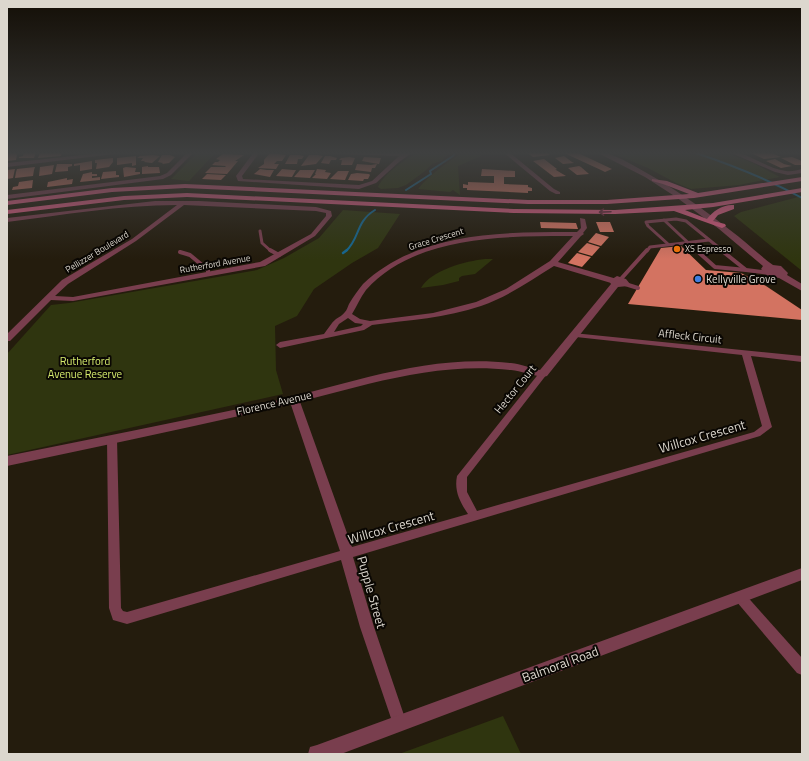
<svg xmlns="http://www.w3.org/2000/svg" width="809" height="761" font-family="'Titillium Web',sans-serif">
<rect width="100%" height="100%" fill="#241c0d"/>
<g fill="#2f350f">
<path d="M198 152H216L189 181 171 179Z"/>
<path d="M419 152H450L441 161 432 164 425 171 406 185 398 188 381 189 378 187C384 174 405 159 419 152Z"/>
<path d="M463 152H485L479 157 458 166 460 195 453 190 450 192 418 189C430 174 447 163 463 152Z"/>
<path d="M610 152H724L753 163 780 177 739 185 691 189 676 183 648 168Z"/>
<path d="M802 196V271L734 216 741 212Z"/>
<path d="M343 210 400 214 378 248 352 263 314 289 297 316 275 326 276 370 283 394 7 455V354L51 305 69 303 257 270 284 258 319 238Z"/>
<path d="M485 259H493L475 274 462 276 459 278V281L443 285 421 288C431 270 466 261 485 259Z"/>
<path d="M503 716 521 754H399Z"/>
</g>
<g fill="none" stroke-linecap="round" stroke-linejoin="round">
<g stroke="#166892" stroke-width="2">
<path d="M693 152C732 165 766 178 802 198"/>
<path d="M406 190 431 174 430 171 453 156 456 152"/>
<path d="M346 251C360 239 355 222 375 210"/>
</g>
<path stroke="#166892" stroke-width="2.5" d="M343 253 347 250"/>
</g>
<g fill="#d37361">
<path d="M7 152H18L16 154 17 155 16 160 7 161Z"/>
<path d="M24 152H36L34 158H19V157L23 156Z"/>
<path d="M62 152 61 156 38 158 40 153Z"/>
<path d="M526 152H547L550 155 533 157Z"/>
<path d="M562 152H576L612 169 605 172 601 170Z"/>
<path d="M754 152H769L781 157 764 159 751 153H755Z"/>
<path d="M270 153 286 155 282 161H270H277L274 164H279L276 169 258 168 264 164V160Z"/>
<path d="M223 154 244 155 235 161H238L227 174 205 173 211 167H225L226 166 212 165 215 162H218L220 160 216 159Z"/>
<path d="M153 155 160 156 152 163 144 162 145 161H141L143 158H137L140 156Z"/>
<path d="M162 155H170L175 157 169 163 162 164 163 163 158 162Z"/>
<path d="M290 155H299L304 156 302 159H298L297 164H285Z"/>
<path d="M309 155H318L323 156 316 164 301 166Z"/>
<path d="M136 156V165L132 166V163L117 165V158Z"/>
<path d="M325 156H330L337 158 336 160H331L329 164 321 163Z"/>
<path d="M564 156 572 162 574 163 563 164 555 158Z"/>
<path d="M349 157 355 158 352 165H341L342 160H339L341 158Z"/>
<path d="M364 157 381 158 379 164 373 163 362 161Z"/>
<path d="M792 157 802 161V165H795L781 158Z"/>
<path d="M113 158V162L109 167 96 169 97 163H95V160Z"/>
<path d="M544 159 557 169 555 170H556L566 176 554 177 533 161Z"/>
<path d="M775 159 784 164 792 166 781 168 766 161Z"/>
<path d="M92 161V169L80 171V165L74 166V164Z"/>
<path d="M57 164H72V166L68 167V171L55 172Z"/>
<path d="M357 164 371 165 377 164 375 168H372L371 172 355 170Z"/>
<path d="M54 165 52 174 39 176 40 167Z"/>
<path d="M148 166V167H159L160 173 142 174V167Z"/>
<path d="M579 166 581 167 589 174 577 175 568 168Z"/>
<path d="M35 167 34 170H27H34L33 176 15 178 16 172H22H16L17 169Z"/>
<path d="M126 167 136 168 135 172H140V174L124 177 123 168Z"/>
<path d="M15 169 13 178 7 179V170Z"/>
<path d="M260 169 267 170H274L270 177 254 174Z"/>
<path d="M282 169 293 170H296L292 177 276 176Z"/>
<path d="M317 169 326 170 325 172 331 173 327 179 312 178 316 174H315Z"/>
<path d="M482 169 515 171V177H504V184L528 185V187L532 188V191H528V193L467 190V188H463V184L468 185V182L494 183V176H481Z"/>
<path d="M300 170H315L310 178 294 177Z"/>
<path d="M116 171V175H119V177L101 179 103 172Z"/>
<path d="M338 171H349L345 180 330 179Z"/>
<path d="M92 172V174H97V176H92V178L100 177V180L80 182 83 174Z"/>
<path d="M357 173 369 174 370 175 368 179H364L363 181 348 180 351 174Z"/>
<path d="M207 174 226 175 221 180 202 179Z"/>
<path d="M67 178V180L73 179 72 184 47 187 48 182Z"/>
<path d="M33 180 32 188 12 190 13 187 18 186 19 182Z"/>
<path d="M540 222 576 223 578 229 541 228Z"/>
<path d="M596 222H610L614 232H600Z"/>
<path d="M596 233 609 237 601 246 588 242Z"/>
<path d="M587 243 600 247 592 256 578 252Z"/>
<path d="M681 246 706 270 741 273 766 286 802 310V320L628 304 661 248Z"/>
<path d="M577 253 591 257 582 267 568 263Z"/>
</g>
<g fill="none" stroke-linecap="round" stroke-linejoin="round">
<g stroke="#793e4e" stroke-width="3">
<path d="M664 220 697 251"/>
<path d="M260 231 262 243 271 251"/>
<path d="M668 244 648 226 646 222 676 219 686 221 723 251"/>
<path d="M647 251 650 247 709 240"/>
</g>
<g stroke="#793e4e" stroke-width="4">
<path d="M270 250 279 255"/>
<path d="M696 250 715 267 746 270"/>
<path d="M721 250 746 270 769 273"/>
<path d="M180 252 190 255 208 270V274"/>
<path d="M620 280 647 250"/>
<path d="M625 284 638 288"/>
</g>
<g fill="#793e4e" fill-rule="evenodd">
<path d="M111 152H131L7 167V163Z"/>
<path d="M188 152H194L171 175 163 179 7 199V195L160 176 167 173Z"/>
<path d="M254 152H260L242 176 243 179 359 185 372 181 399 156 337 154 334 152 403 153 413 152 399 162 376 183 359 189 238 181 236 176Z"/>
<path d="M503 152H509L554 189 560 192V194H556L550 191Z"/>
<path d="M729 152C750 152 766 169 786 171 791 172 797 170 802 169V173L788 175 775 172Z"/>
<path d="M155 201H199L316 207 331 211 332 216 315 236 265 266 73 301 51 300 10 341H7V334L62 280 132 239 177 205C120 205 63 215 7 222V218ZM184 205 316 211 326 213V216L311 234 260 262 73 297 55 296 68 284 136 241Z"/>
<path d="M580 218 585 219 587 228 583 233 584 234 581 236 558 262 617 279V283H611L554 266C531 280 508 297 481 306 446 318 409 320 372 325L364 330 280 348 276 345 280 342 324 334C328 329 331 323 336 319 339 317 343 315 345 312 347 310 348 306 349 304 353 297 358 290 363 284 419 231 505 232 577 232L581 228ZM573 236 550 261 506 289 476 302 433 313 370 321 360 319 352 314C357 306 360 298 366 290 415 235 506 236 573 236ZM348 318 355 323 363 324 361 326 334 332 339 324Z"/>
<path d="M573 333 802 356V362L751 356 772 427 760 436 353 557 374 627 407 724 405 729 400 731 395 729 393 724 360 627 341 560 127 624 113 620 109 608 107 439 108 437H116L117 439 121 608 123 611 127 612 340 551 289 399 291 397H297L299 399 352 547 468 514C460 502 454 491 457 476L540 372H546L547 374 467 477V492L477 511 754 432 762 426 742 355 576 337 572 335Z"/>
<path d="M740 592 744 593 802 658V675L797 673 736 601 734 597 736 593Z"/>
</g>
<g fill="#793e4e" fill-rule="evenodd">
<path d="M596 152C611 152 625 161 638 168 671 186 701 207 730 230 745 241 758 254 773 265L781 266 788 273 787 275 802 284V291L779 278 768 276 761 269 763 266 719 229 676 197 645 177Z"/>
<path d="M617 276 626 279 630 284 628 286 618 287 547 376 543 377C532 375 521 371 511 370 426 360 343 393 261 411 177 430 92 448 7 466V456C92 439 177 422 262 404 343 386 426 353 511 363 521 364 531 368 540 370L611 284 609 281Z"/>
<path d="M802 568V580L341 754H308L310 747 317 745Z"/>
</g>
<g fill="#d45a7e" fill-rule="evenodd">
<path d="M802 177V181L694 198 607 204H528L185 188 112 192 7 205V201L112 188 185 184 528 200H607L689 194 663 184 652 181V179L667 181 698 193Z"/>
<path d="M802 188V192L713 207 685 210 707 219C713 211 723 204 734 205V209L718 215 713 221 725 224 726 226 722 228 674 211 615 214 514 213 187 197 124 200 7 214V210L124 196 187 193 514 209 615 210 713 203Z"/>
</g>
</g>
<defs><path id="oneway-shaft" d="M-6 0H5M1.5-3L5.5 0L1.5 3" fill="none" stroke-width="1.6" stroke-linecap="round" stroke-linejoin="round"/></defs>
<use stroke="#652c3a" href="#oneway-shaft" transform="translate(605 212) rotate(178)"/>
<linearGradient id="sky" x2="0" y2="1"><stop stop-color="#140f07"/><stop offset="0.59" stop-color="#3f4040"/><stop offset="1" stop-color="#3f4040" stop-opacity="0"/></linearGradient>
<rect width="809" height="259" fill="url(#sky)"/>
<circle fill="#e8710a" stroke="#0a0703" stroke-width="1.5" cx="677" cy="249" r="4"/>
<circle fill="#3f7fe0" stroke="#0a0703" stroke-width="1.5" cx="698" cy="279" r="4"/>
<g text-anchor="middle" stroke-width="4" stroke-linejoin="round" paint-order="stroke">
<g font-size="9" fill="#dcd7ce" stroke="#0a0703">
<text transform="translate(436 239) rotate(-17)" y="3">Grace Crescent</text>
<text transform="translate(97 252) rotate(-31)" y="3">Pellizzer Boulevard</text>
<text transform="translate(215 264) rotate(-10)" y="3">Rutherford Avenue</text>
</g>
<g font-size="9" fill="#dcd7ce" stroke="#0a0703" text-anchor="start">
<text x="685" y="252">XS Espresso</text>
</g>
<g font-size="11" fill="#dcd7ce" stroke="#0a0703" text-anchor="start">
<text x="706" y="283">Kellyville Grove</text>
</g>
<g font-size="11" fill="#dcd7ce" stroke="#0a0703">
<text transform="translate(690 336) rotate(6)" y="4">Affleck Circuit</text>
<text transform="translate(515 389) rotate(-51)" y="4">Hector Court</text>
<text transform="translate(274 403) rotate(-13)" y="4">Florence Avenue</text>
</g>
<g font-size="11" fill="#d6ec6d" stroke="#0a0703">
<text x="85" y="365">Rutherford<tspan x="85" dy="13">Avenue Reserve</tspan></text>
</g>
<g font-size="13" fill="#dcd7ce" stroke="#0a0703">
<text transform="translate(702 436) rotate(-16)" y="5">Willcox Crescent</text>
<text transform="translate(391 527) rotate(-16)" y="5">Willcox Crescent</text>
<text transform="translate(372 592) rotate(74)" y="5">Pupple Street</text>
<text transform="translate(560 664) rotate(-20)" y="5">Balmoral Road</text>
</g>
</g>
<rect width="809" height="761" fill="none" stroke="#dcd7ce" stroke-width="16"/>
</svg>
